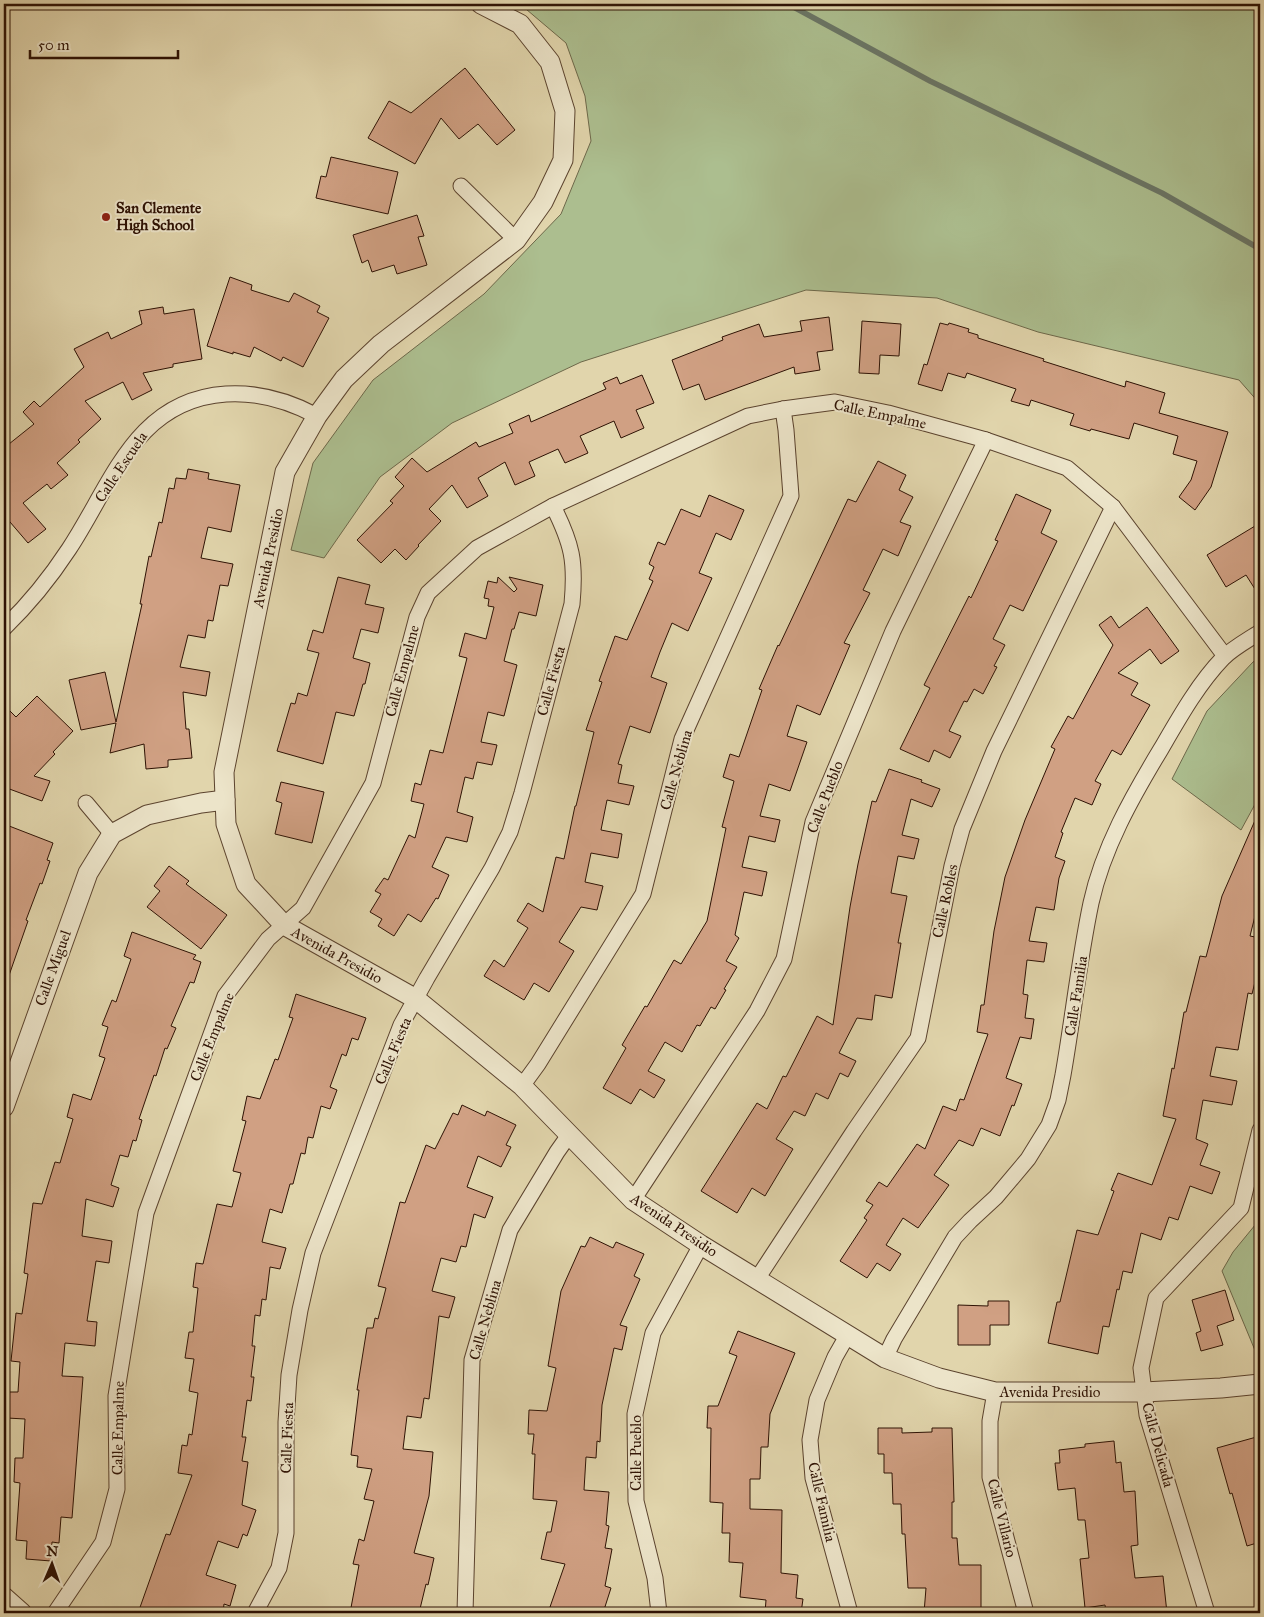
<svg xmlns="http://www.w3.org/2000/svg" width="1264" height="1617" font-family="'IM FELL Great Primer',serif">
<rect width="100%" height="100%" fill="#e1d5ac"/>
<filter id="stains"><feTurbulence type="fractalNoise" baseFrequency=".004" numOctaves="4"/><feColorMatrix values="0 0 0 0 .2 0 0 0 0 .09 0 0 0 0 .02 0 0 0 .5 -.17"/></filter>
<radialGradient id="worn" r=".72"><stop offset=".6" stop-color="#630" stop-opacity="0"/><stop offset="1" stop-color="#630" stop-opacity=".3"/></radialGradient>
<g fill="#acbe8f" stroke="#6d684a">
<path d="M520 4H1260V404L1239 380 1038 332 937 298 806 290 581 362 452 423 380 477 324 558 291 550 313 463 373 380 484 294 561 214 591 141 585 96 566 43Z"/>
<path d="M1260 657V795L1241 830 1172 779 1207 711 1253 662Z"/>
<path d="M1260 1219V1359L1259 1360 1222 1271 1233 1252Z"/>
</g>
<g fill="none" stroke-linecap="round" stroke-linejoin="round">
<path stroke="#6b7666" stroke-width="5.5" d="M788 4 930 81 1162 193 1260 249"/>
</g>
<g fill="#d0a083" stroke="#2e1204">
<path d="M465 68 515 130 497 145 478 124 459 139 441 118 415 164 368 138 389 101 411 113Z"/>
<path d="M331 157 398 172 388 214 316 198 321 176 326 177Z"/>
<path d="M417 215 424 236 418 237 427 265 397 274 394 265 372 272 368 260 362 263 353 235Z"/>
<path d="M230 277 252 285 251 290 289 302 294 293 320 306 317 312 329 318 303 367 283 357 281 361 254 347 250 357 233 352V354L207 346Z"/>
<path d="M163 307 164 314 194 309 202 359 173 364V367L143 373 152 390 132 400 123 382 85 401 101 419 78 440 80 442 57 463 68 475 51 489 47 484 23 503 46 529 28 543 4 515V448L34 424 23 412 34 401 40 407 84 367 74 349 108 332 111 339 142 324 139 311Z"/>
<path d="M829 317 833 350 817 352 820 370 795 374 794 367 705 400 699 384 683 390 672 360 723 340 722 337 759 324 764 337 802 331 800 321Z"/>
<path d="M862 321 901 324 899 356 880 355 879 374 859 373Z"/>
<path d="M940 323 948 325 949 323 969 329 968 332 978 335V338L1044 359 1043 361 1125 387 1126 381 1165 393 1159 413 1228 432 1211 487 1195 510 1179 497 1191 480 1197 461 1173 454 1178 436 1134 423 1129 439 1091 429 1090 431 1070 425 1074 414 1031 400 1029 406 1011 401 1016 389 967 373 965 378 948 373 942 391 918 384 924 364 927 365Z"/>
<path d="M642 375 654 403 636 410 644 428 621 438 614 421 580 436 588 453 565 463 558 449 529 462 535 476 515 485 505 462 478 478 488 496 467 508 452 485 429 509 441 521 418 545 419 546 406 560 395 549 381 563 357 540 393 503 390 501 404 486 395 477 412 458 427 472 476 442 479 447 513 433 509 424 529 415 531 422 606 389 603 383 617 377 620 384Z"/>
<path d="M878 461 906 475 899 490 913 497 900 522 911 526 898 556 883 549 863 590 870 593 844 643 850 645 820 715 797 705 787 736 807 742 790 791 769 784 760 816 780 820 775 842 749 836 742 867 767 872 762 896 744 892 735 935 739 938 726 961 737 967 724 989 726 990 715 1009 711 1007 700 1026 697 1025 682 1052 665 1042 648 1071 665 1080 654 1098 640 1089 631 1104 603 1088 626 1048 622 1045 645 1006 647 1007 674 960 681 964 707 921 726 828 722 827 734 781 723 777 730 754 739 757 762 690 759 689 778 645 779 646 848 499 856 502Z"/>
<path d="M188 469 209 473 208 479 240 485 231 532 208 527 201 558 233 564 228 586 220 585 213 621 208 620 205 638 188 635 180 667 210 672 206 696 183 692 186 729H189L192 758 168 760V767L146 769 144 744 110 753 116 723 81 730 69 680 105 672 116 722 142 604H140L149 556 151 557 159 522 162 523 169 488 174 489 176 478 186 479Z"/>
<path d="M1016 494 1051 510 1041 533 1057 541 1023 611 1010 605 993 639 1005 645 994 666 997 667 983 694 974 689 967 702 964 701 949 731 961 736 950 758 934 750 929 762 900 749 930 688 924 685 969 596 971 598 998 541 995 540Z"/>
<path d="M709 495 744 510 731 540 716 533 699 573 712 578 688 631 672 623 660 652 651 677 667 683 650 733 630 726 618 764 622 765 618 783 634 786 629 805 607 800 601 830 622 834 618 858 591 853 585 882 603 886 597 910 581 907 559 942 574 951 549 992 534 983 524 1000 484 976 494 960 504 967 528 928 517 921 528 903 543 912 556 857 564 859 575 806H576L594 732 586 730 602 682 599 681 615 636 627 640 653 581 649 579 654 567 649 564 658 542 665 545 681 509 700 517Z"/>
<path d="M1260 523V597L1246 575 1226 587 1207 555Z"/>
<path d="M338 577 370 585 365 604 384 608 378 633 361 629 353 658 370 663 365 684H363L354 716 336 712 323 764 277 751 291 703 295 704 298 693 307 696 319 653 307 650 313 630 323 633Z"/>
<path d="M498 577 514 592 517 589 509 577 543 585 536 616 519 612 514 629H512L504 661 517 665 504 716 488 712 481 742 497 745 492 765 477 762 473 779 465 777 457 812 473 817 467 842 446 837 432 867 449 875 438 899 436 898 421 922 408 914 394 936 378 926 382 919 370 912 381 894 375 891 384 878 388 880 409 835 415 838 424 804 411 801 415 783 421 785 430 750 443 753 467 658 459 656 465 633 486 639 494 607 488 606 489 599 484 598 488 581 497 583Z"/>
<path d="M1147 607 1179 651 1161 664 1150 649 1118 673 1138 683 1131 695 1150 705 1121 755 1112 750 1095 781 1101 784 1092 805 1075 798 1061 832 1063 833 1055 857 1065 861 1059 878 1054 910 1036 907 1029 941 1047 943 1044 962 1027 960 1023 994 1028 995 1025 1018 1034 1019 1031 1039 1020 1037 1006 1078 1022 1084 1014 1106 1012 1105 1000 1136 981 1128 973 1146 959 1140 934 1175 949 1185 918 1228 903 1218 886 1245 901 1254 890 1271 877 1263 867 1278 840 1261 867 1220 864 1218 873 1205 866 1201 879 1182 887 1187 917 1144 925 1149 943 1106 956 1111 960 1099 964 1100 988 1034 977 1032 981 1005H984L994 931 1005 877 1025 820 1055 749 1051 747 1068 716 1073 719 1113 645 1099 625 1111 616 1119 628Z"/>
<path d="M37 696 73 731 53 752 55 754 34 776 50 781 42 801 4 787V705L16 717Z"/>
<path d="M889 769 922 780 921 782 940 789 932 807 911 799 902 835 919 839 914 859 898 856 891 893 907 896 898 943H901L892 998 875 995 872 1020 857 1018 839 1053 856 1061 848 1077 840 1073 828 1099 816 1093 805 1116 794 1111 776 1139 793 1149 765 1196 752 1188 737 1213 701 1191 757 1103 767 1109 783 1076 786 1077 817 1016 833 1025 850 907 858 864 872 801 876 802Z"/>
<path d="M281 782 324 792 312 843 275 834 282 803 276 801Z"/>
<path d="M1260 809V896L1250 936 1260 938V962L1252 994 1248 993 1238 1050 1216 1047 1210 1076 1237 1081 1232 1105 1203 1100 1196 1139 1208 1144 1200 1165 1220 1172 1212 1194 1190 1186 1178 1220 1169 1217 1161 1240 1141 1233 1132 1273 1123 1271 1119 1290 1117 1289 1109 1327 1103 1326 1098 1354 1048 1343 1057 1302H1060L1077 1230 1098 1235 1114 1191 1111 1190 1118 1173 1152 1185 1176 1119 1163 1116 1172 1068 1174 1069 1184 1012H1186L1200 956 1206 957 1222 896Z"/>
<path d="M4 824 53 843 47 860 50 861 42 884 40 883 26 920 28 921 6 984 4 983Z"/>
<path d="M169 866 189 881 186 884 227 915 201 949 147 907 160 891 154 886Z"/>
<path d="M132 932 196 955 193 959 201 962 194 983 190 982 171 1026 176 1028 167 1049 165 1048 156 1076 154 1075 139 1119 142 1120 136 1141 133 1140 128 1157 120 1155 111 1185 119 1188 113 1207 86 1199 82 1236 112 1241 109 1263 96 1261 87 1321 97 1322 95 1346 65 1343 62 1376 83 1377 72 1518 61 1517 59 1543 52 1542 51 1561 26 1559 27 1541 16 1540 20 1483 14 1482 15 1458H23L25 1419 7 1418 9 1392H18L20 1362 11 1361 16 1313 22 1314 28 1274 24 1273 33 1203 42 1204 55 1162 60 1163 73 1119 67 1117 73 1094 91 1100 105 1058 99 1056 108 1027 102 1025 112 1000 116 1002 131 959 124 956Z"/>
<path d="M296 994 366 1018 358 1040 352 1038 346 1056 342 1054 330 1087 337 1090 330 1109 321 1106 313 1138 308 1137 305 1154 301 1153 293 1184H290L282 1213 270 1209 262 1242 286 1248 280 1269 270 1267 266 1300 262 1299 260 1316 255 1315 252 1346H255L251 1377H254L251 1401 247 1400 242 1437H246L242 1461 248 1462 242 1505 256 1510 247 1536 243 1534 238 1548 218 1541 206 1575 236 1585 230 1606 224 1604 223 1613H138L166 1534 170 1535 192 1475 178 1473 182 1445 187 1446 189 1434 192 1435 198 1393 189 1391 194 1359 185 1358 189 1332H193L198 1288 193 1287 196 1263 203 1264 217 1204 232 1207 241 1173 233 1171 246 1121 242 1120 247 1096 260 1099 275 1059 278 1060 293 1018 289 1017Z"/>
<path d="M462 1105 485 1116 487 1111 516 1125 506 1145 511 1147 501 1167 478 1156 467 1187 493 1197 485 1218 474 1214 466 1247 461 1246 456 1262 441 1258 432 1291 455 1297 449 1318 439 1316 429 1399 424 1398 421 1418 407 1416 403 1449 433 1452 429 1496 414 1553 434 1558 428 1585 426 1584 419 1613H350L359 1565 353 1564 359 1539 364 1541 374 1501 364 1499 372 1469 357 1467 358 1456 351 1455 359 1390H357L367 1328H373L375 1318 378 1319 386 1288 378 1286 400 1202 405 1203 426 1145 435 1149 453 1113 458 1115Z"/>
<path d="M590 1237 613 1248 616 1242 644 1254 634 1276 640 1279 620 1325 627 1327 622 1350 614 1348 602 1405 600 1442 597 1441 596 1458 586 1457 584 1490 609 1492 606 1525 609 1526 605 1548 612 1549 605 1586 611 1588 603 1613H566L550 1607 565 1564 541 1559 547 1532H551L557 1501 533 1499 535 1454H532L534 1434H528L529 1410 547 1411 556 1368 548 1366 561 1291 581 1246 585 1247Z"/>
<path d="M1225 1290 1234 1320 1217 1326 1223 1345 1201 1351 1196 1333 1201 1331 1192 1300Z"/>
<path d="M988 1301H1009V1325H990V1345H958V1305L988 1306Z"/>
<path d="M738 1331 795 1353 770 1414 768 1447H761L760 1479H750V1509L782 1510 781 1573 798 1575 796 1598 803 1599 801 1613H765L766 1600 740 1597 743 1563 729 1562 730 1533H722L723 1503 710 1502 711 1428H707L708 1406H718L737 1356 729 1353Z"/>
<path d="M878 1428H902V1433L932 1432V1428H952L954 1502H952V1538H957L959 1565H981V1613H924L926 1588H908L905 1534H902L901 1504H893L892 1473H884V1454H878Z"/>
<path d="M1260 1436V1542L1247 1546 1232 1493 1230 1494 1217 1448Z"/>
<path d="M1114 1441 1116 1463 1121 1462 1124 1492 1135 1491 1138 1545 1131 1546 1135 1578 1163 1576 1167 1613H1106L1105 1605 1085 1608 1080 1559 1089 1558 1085 1520H1078L1075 1488 1058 1490 1055 1463H1060L1059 1450 1085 1447V1444Z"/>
</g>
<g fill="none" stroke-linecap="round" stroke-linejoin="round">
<g stroke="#5b432e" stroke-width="17">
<g id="minor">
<path d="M461 186 516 240"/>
<path d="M4 628C29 604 50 578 69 549 112 484 135 400 226 394 258 392 289 401 317 416"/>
<path d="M86 803 112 834"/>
<path d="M522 1086 538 1064 643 894 682 739 791 496 786 430 783 409"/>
<path d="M633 1200 757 1011 784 959 813 822 893 631 986 440"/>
<path d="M757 1279 854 1131 918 1038 952 866 962 829 994 751 1113 507"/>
<path d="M847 1336 835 1357 817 1400 810 1440 813 1478 850 1613"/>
<path d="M885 1358 894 1339 955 1237 970 1221 996 1197 1028 1159 1049 1125 1058 1100 1063 1075C1073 1018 1079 960 1091 903 1103 848 1132 797 1161 749 1179 718 1198 684 1223 658 1233 648 1248 640 1260 632"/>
<path d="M995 1392 990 1421V1477L1026 1613"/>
<path d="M55 1613 103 1542 117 1489 116 1396 146 1213 225 996 268 939 303 908 373 783 417 617 428 593 477 548 553 506 748 416 783 409 835 402 888 413 986 440 1067 468 1113 507 1225 656"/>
<path d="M255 1613 279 1568 286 1533V1422L289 1375 300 1310 313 1253 401 1025 427 978 492 868 510 832 522 793 572 604C576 561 572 544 553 506"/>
<path d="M465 1613 472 1360 510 1230 557 1152 569 1135"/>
<path d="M659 1613 655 1578 636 1501 635 1414 653 1333 701 1245"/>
<path d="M1207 1613 1147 1415 1141 1368 1156 1298 1241 1208 1260 1130"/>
</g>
</g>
<g stroke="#5b432e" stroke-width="21">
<g id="tertiary">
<path d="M481 4 520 24 550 62 565 111 563 160 543 202 516 240 381 344 344 379 317 416 285 472 224 772 226 824 246 884 284 925 416 999 522 1086 633 1200 701 1245 885 1358 939 1378 995 1392H1144L1221 1388 1260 1384"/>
<path d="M4 1107 88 873 112 834 147 815 201 803 225 800"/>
<path d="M4 1597 22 1613"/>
</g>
</g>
<use href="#minor" stroke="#ece4c9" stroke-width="15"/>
<use href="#tertiary" stroke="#ece4c9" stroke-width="19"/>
</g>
<circle fill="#8f2418" stroke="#ece4c9" stroke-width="2" cx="106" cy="217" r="5"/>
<g text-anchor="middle" stroke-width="4" stroke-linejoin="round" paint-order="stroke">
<g font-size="15" font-weight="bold" fill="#2e1204" stroke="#ece4c9" text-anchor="start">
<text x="116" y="213">San Clemente<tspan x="116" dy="17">High School</tspan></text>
</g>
<g font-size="15" fill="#2e1204" stroke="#ece4c9">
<text transform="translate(880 414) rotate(12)" y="5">Calle Empalme</text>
<text transform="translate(121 467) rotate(-56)" y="5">Calle Escuela</text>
<text transform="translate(268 558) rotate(-78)" y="5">Avenida Presidio</text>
<text transform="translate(402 671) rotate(-75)" y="5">Calle Empalme</text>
<text transform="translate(551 681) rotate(-75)" y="5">Calle Fiesta</text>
<text transform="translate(676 770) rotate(-74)" y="5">Calle Neblina</text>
<text transform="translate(825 797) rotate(-69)" y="5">Calle Pueblo</text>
<text transform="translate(945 901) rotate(-78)" y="5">Calle Robles</text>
<text transform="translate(337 955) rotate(29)" y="5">Avenida Presidio</text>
<text transform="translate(53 968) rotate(-70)" y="5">Calle Miguel</text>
<text transform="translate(1076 996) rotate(-81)" y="5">Calle Familia</text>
<text transform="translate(212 1037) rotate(-68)" y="5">Calle Empalme</text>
<text transform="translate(393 1051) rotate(-67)" y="5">Calle Fiesta</text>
<text transform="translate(674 1225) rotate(34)" y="5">Avenida Presidio</text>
<text transform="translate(485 1320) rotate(-74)" y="5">Calle Neblina</text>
<text x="1050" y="1397">Avenida Presidio</text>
<text transform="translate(118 1428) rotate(-89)" y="5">Calle Empalme</text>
<text transform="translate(287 1438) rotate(-88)" y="5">Calle Fiesta</text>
<text transform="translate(1158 1445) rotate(75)" y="5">Calle Delicada</text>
<text transform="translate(636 1453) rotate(-90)" y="5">Calle Pueblo</text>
<text transform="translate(822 1502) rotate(77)" y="5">Calle Familia</text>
<text transform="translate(1002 1518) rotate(76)" y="5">Calle Villario</text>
</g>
</g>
<rect width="1264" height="1617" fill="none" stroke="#e1d5ac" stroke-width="20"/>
<rect x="5" y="5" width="1254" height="1607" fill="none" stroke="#2e1204" stroke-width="2.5"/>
<rect x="10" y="10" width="1244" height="1597" fill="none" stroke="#2e1204"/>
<g transform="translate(52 1564) rotate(2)" stroke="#ece4c9" stroke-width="4" paint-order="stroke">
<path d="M0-4L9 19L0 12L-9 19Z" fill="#2e1204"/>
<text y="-8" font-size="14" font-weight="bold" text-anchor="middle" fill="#2e1204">N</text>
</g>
<path d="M30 50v8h148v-8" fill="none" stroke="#2e1204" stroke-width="2.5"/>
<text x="38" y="50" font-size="15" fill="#2e1204" stroke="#ece4c9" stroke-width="4" paint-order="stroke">50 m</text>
<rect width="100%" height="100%" filter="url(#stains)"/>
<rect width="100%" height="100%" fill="url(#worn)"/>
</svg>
